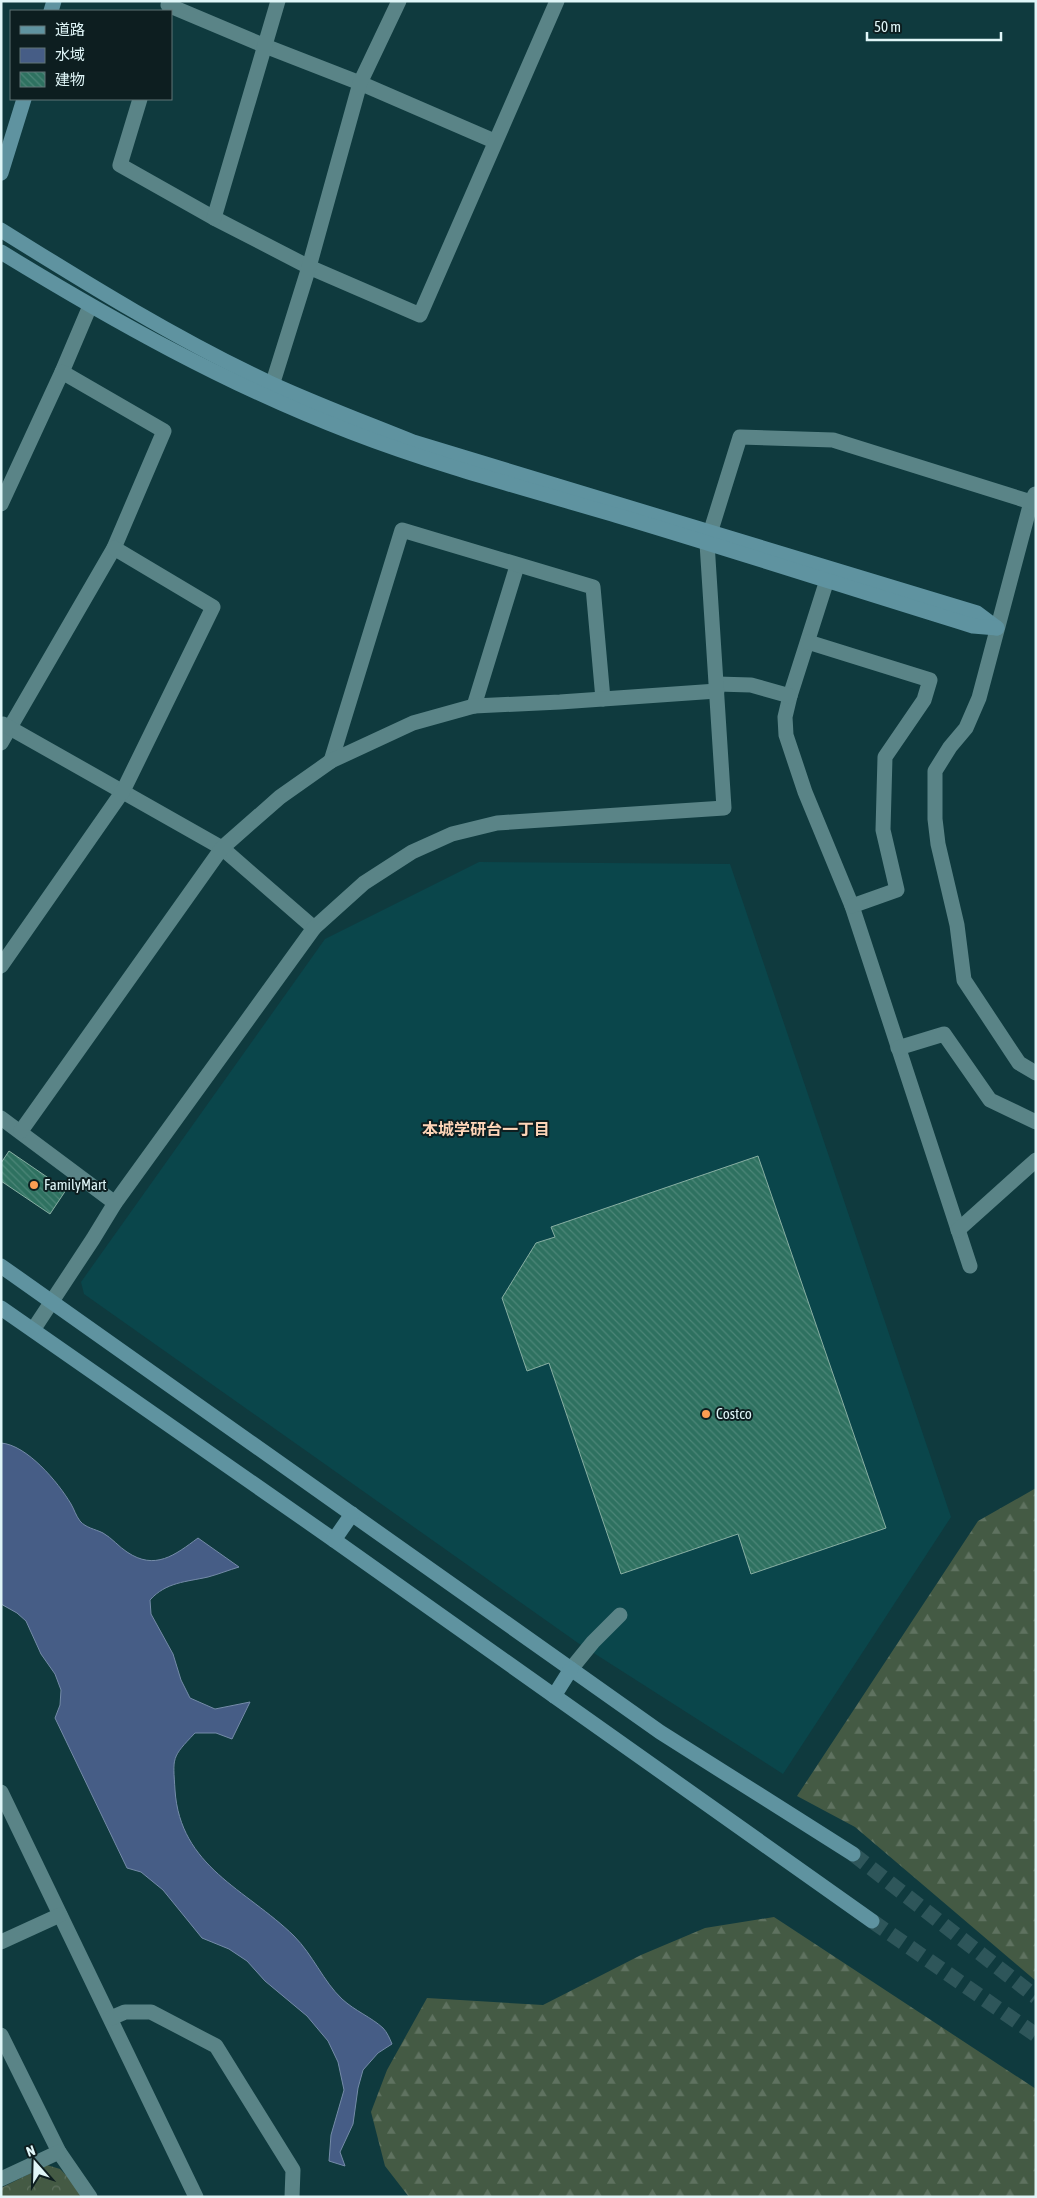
<svg xmlns="http://www.w3.org/2000/svg" width="1037" height="2198" font-family="'Asap Condensed','Noto Sans JP',sans-serif">
<defs>
<pattern id="forest-firs" width="22" height="20" patternUnits="userSpaceOnUse" patternTransform="scale(1.25)"><rect width="22" height="20" fill="#445a44"/><path d="M5 1l3.5 6h-7zM16 11l3.5 6h-7z" fill="#5f7260"/></pattern>
<pattern id="park-crowns" width="20" height="18" patternUnits="userSpaceOnUse" patternTransform="scale(1.25)"><rect width="20" height="18" fill="#445a44"/><path d="M2 6a3 3 0 1 1 6 0M12 15a3 3 0 1 1 6 0" fill="none" stroke="#5f7260"/></pattern>
<pattern id="building-back-hatch" width="6" height="6" patternUnits="userSpaceOnUse" patternTransform="scale(1.25)"><rect width="6" height="6" fill="#2e7160"/><path d="M-1 5l2 2M0 0l6 6M5-1l2 2" fill="none" stroke="#4c8678"/></pattern>
</defs>
<rect width="100%" height="100%" fill="#0f3a3e"/>
<path fill="#0a464b" d="M479 862 730 864 951 1517 783 1774 578 1643 84 1294 81 1282 325 939Z"/>
<g fill="url(#forest-firs)">
<path d="M1036 1488V1981L855 1827 797 1796 978 1521Z"/>
<path d="M774 1917 1036 2089V2197H409L385 2166 371 2112 387 2070 427 1998 543 2005 641 1955 705 1928Z"/>
</g>
<path fill="url(#park-crowns)" d="M47 2165 60 2169 88 2197H1V2188Z"/>
<path fill="#465d86" stroke="#748ba8" d="M1 1443C27 1445 58 1482 71 1504 74 1509 76 1516 80 1521 86 1528 95 1529 103 1533 112 1538 119 1547 127 1552 155 1571 175 1555 198 1538L239 1567C229 1570 219 1574 208 1577 186 1582 166 1582 150 1600L151 1614 173 1654 181 1680 190 1698 215 1709 250 1702 232 1739 216 1733H195C171 1758 173 1757 175 1790 180 1867 246 1889 294 1936 313 1955 323 1981 342 1999 355 2011 371 2017 383 2028 387 2032 390 2039 392 2044L378 2053 363 2070 358 2088 353 2124 340 2152 345 2166 329 2161 331 2135 344 2090 338 2062 328 2041 307 2016 265 1981 247 1961 229 1949 202 1938 163 1890 141 1872 127 1868 55 1718 60 1705 61 1690 55 1674 41 1654 26 1621 17 1613 1 1604Z"/>
<g fill="url(#building-back-hatch)" stroke="#88afa3">
<path d="M9 1151 66 1190 50 1214 1 1181V1163Z"/>
<path d="M758 1156 886 1528 751 1574 738 1534 621 1574 549 1363 527 1371 502 1298 536 1243 555 1237 551 1227Z"/>
</g>
<g fill="none" stroke-linecap="round" stroke-linejoin="round">
<g stroke="#2e565a" stroke-width="15" stroke-dasharray="15 8" stroke-linecap="butt">
<path d="M853 1854 1036 1997"/>
<path d="M872 1921 1036 2035"/>
</g>
<g stroke="#5a8487" stroke-width="15">
<path d="M168 5 265 46 360 83 494 141"/>
<path d="M140 99 120 165 214 218 309 267 420 315 557 1"/>
<path d="M214 218 278 1"/>
<path d="M62 372 90 306"/>
<path d="M269 395 309 267 360 83 399 1"/>
<path d="M1035 494 1031 502 979 698 966 728 950 747 935 771V819L938 844 957 925 964 980 1019 1063 1036 1073"/>
<path d="M1 504 62 372 164 431 114 548 1 743"/>
<path d="M827 580 790 696 785 717 786 735 805 792 852 906 970 1266"/>
<path d="M808 642 930 680 924 700 885 757 883 830 897 890 852 906"/>
<path d="M717 684 751 685 790 696"/>
<path d="M474 706 517 566"/>
<path d="M3 724 222 848 314 928"/>
<path d="M331 761 402 530 593 587 603 699"/>
<path d="M1 966 123 791 213 607 114 548"/>
<path d="M898 1048 944 1034 990 1100 1036 1122"/>
<path d="M1 1118 115 1203"/>
<path d="M21 1131 222 848 280 797 331 761 413 723 474 706 560 702 717 691"/>
<path d="M958 1230 1036 1160"/>
<path d="M33 1330 93 1239 115 1203 314 928 364 883 412 852 452 834 497 823 724 808 707 543 740 437 833 440 1031 502"/>
<path d="M571 1669 593 1642 620 1615"/>
<path d="M1 1792 196 2197"/>
<path d="M1 1942 60 1915"/>
<path d="M111 2018 125 2012H151L216 2046 293 2170 292 2197"/>
<path d="M1 2035 59 2152 90 2197"/>
<path d="M1 2179 59 2152"/>
</g>
<g stroke="#5f93a0" stroke-width="15">
<path d="M51 11 54 1"/>
<path d="M1 173 24 99"/>
<path d="M1 230C89 285 178 340 272 384 318 405 366 423 413 442L977 613 997 628"/>
<path d="M1 252C114 321 228 385 351 432 439 466 531 490 622 517 739 552 856 590 973 626L997 628"/>
<path d="M1 1266 660 1732 853 1854"/>
<path d="M1 1308 334 1540 872 1921"/>
<path d="M334 1540 352 1514"/>
<path d="M554 1696 571 1669"/>
</g>
</g>
<g fill="#fc9d52" stroke="#0d1e20" stroke-width="2">
<circle cx="34" cy="1185" r="5"/>
<circle cx="706" cy="1414" r="5"/>
</g>
<g text-anchor="middle" stroke-width="4" stroke-linejoin="round" paint-order="stroke">
<g font-size="15" fill="#e0f6f8" stroke="#0d1e20" text-anchor="start">
<text x="44" y="1190">FamilyMart</text>
<text x="716" y="1419">Costco</text>
</g>
<g font-size="16" font-weight="bold" fill="#fed5b8" stroke="#0d1e20">
<text x="486" y="1135">本城学研台一丁目</text>
</g>
</g>
<rect width="1037" height="2198" fill="none" stroke="#e0f6f8" stroke-width="5"/>
<rect x="10" y="10" width="162" height="90" fill="#0d1e20" stroke="#617476"/>
<rect x="20" y="26" width="25" height="8" fill="#5f93a0" stroke="#617476"/>
<text x="55" y="35" font-size="15" fill="#e0f6f8">道路</text>
<rect x="20" y="48" width="25" height="15" fill="#465d86" stroke="#617476"/>
<text x="55" y="60" font-size="15" fill="#e0f6f8">水域</text>
<rect x="20" y="72" width="25" height="15" fill="url(#building-back-hatch)" stroke="#617476"/>
<text x="55" y="85" font-size="15" fill="#e0f6f8">建物</text>
<g transform="translate(35 2163) rotate(340)" stroke="#0d1e20" stroke-width="4" paint-order="stroke">
<path d="M0-4L9 19L0 12L-9 19Z" fill="#e0f6f8"/>
<text y="-8" font-size="14" font-weight="bold" text-anchor="middle" fill="#e0f6f8">N</text>
</g>
<path d="M867 32v8h134v-8" fill="none" stroke="#e0f6f8" stroke-width="2.5"/>
<text x="874" y="32" font-size="15" fill="#e0f6f8" stroke="#0d1e20" stroke-width="4" paint-order="stroke">50 m</text>
</svg>
